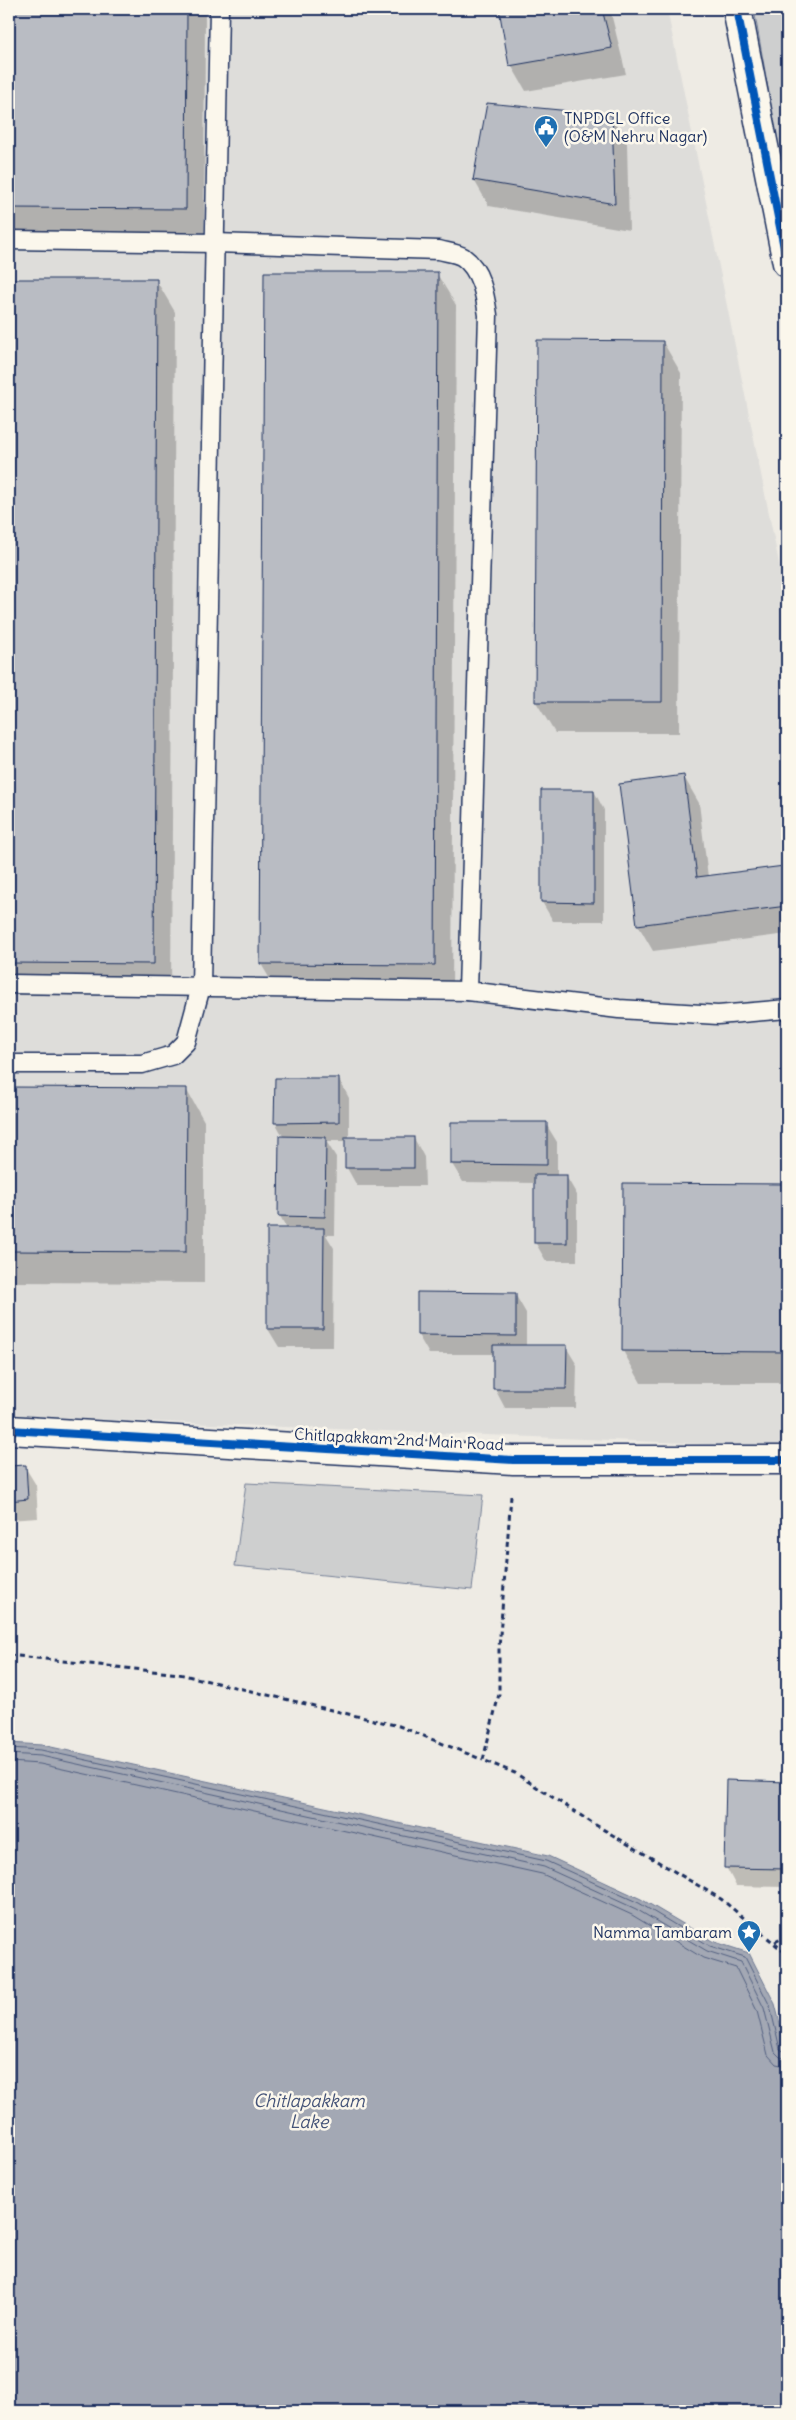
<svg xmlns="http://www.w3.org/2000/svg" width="796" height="2420" font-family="Delius,sans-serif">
<rect width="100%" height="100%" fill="#eeebe4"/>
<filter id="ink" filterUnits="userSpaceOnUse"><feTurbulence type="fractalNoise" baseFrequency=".02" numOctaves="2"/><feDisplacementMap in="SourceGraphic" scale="10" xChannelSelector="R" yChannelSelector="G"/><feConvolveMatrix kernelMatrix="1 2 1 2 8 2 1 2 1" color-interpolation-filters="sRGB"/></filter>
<g filter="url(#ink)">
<path fill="#deddda" d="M9 9H667L787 603V1447L9 1416Z"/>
<g fill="#cecfcf" stroke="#747f96">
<path d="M754 9H787V196Z"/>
<path d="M246 1483 483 1495 472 1590 235 1566Z"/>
</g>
<path fill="#a3a8b4" stroke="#6d7892" d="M9 1743 42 1745 548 1856 641 1899 712 1941 749 1953 775 2004 784 2039 787 2068V2411H9Z"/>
<g fill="#0003">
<path d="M9 9H205L204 240 9 239Z"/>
<path d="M500 9H610L626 74 526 91 511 65Z"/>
<path d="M612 117 627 143 629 230 489 206 474 180Z"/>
<path d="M437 274 456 305 452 996H280L261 964Z"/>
<path d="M9 280H156L175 312 171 996 9 995Z"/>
<path d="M663 342 681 373 679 733H555L536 702Z"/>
<path d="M684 777 699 803 708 877 783 867 787 874V934L653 951 638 925 620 785Z"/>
<path d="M543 791H594L604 810V921H553L542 902Z"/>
<path d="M339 1079 349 1098V1138H414L424 1157 425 1186H357L347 1168 346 1141H326L336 1157 335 1235H326L334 1248 333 1347H279L268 1329 287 1229 280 1216 284 1138 275 1122Z"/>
<path d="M9 1088 186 1089 204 1121V1283L9 1282Z"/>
<path d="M546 1124 557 1142V1176H566L577 1195V1261H546L535 1242V1183L463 1182 452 1164Z"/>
<path d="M624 1184 787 1185V1383H641L623 1351Z"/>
<path d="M515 1294 526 1313V1347H566L577 1365 576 1408H505L495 1389V1354H429L418 1335Z"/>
<path d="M9 1467H25L36 1485 38 1518 9 1520Z"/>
<path d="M727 1782 787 1783V1887L736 1886 726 1867Z"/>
</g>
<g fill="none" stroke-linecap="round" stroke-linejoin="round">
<g stroke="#515f80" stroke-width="1">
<path d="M9 1748 41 1750 546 1861 639 1903 710 1946 745 1957 770 2006 780 2049 787 2053"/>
<path d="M9 1754 41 1756 544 1867 636 1909 707 1951 741 1962 764 2008 775 2052 780 2057 787 2059"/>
<path d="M9 1762 40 1764 542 1874 632 1915 703 1958 736 1968 757 2011 768 2055 776 2064 787 2066"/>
</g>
</g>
<g fill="#b9bcc3" stroke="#1b2f5e">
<path d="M9 9H187L186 209 9 208Z"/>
<path d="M499 9H602L612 48 509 66Z"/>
<path d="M487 103 612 115 615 204 473 180Z"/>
<path d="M264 272H438L435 965 260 964Z"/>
<path d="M9 279H157L154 964 9 963Z"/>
<path d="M537 340 663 341 662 702H535Z"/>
<path d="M684 775 697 877 784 866 787 906 637 925 619 784Z"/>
<path d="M541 790H594V903L541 902Z"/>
<path d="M275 1078H339V1122L274 1123Z"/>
<path d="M9 1087 187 1088 186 1252 9 1251Z"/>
<path d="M451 1122H547V1165L451 1164Z"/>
<path d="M279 1136 326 1137 325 1217 278 1216Z"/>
<rect x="345" y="1137" width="69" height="31"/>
<rect x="534" y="1175" width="33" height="68"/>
<path d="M623 1183 787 1184V1352L622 1351Z"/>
<path d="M267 1228H324L323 1329H267Z"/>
<path d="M417 1292 516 1293V1336L417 1335Z"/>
<path d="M493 1345H567L566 1389H493Z"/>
<path d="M26 1465 28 1499 9 1501V1466Z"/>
<path d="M726 1780 787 1782V1869L724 1868Z"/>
</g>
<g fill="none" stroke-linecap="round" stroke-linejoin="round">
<g stroke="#1b2f5e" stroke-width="21">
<g id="service">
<path d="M9 240 215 243 439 250C446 252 457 253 463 257 481 270 485 295 488 315L468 991 619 1009 718 1015 787 1009"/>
<path d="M9 984 468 991"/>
<path d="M9 1064H142L173 1055 186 1042 201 987 219 9"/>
</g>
</g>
<g stroke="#1b2f5e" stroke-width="31">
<g id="tertiary">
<path d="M737 9 787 263"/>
<path d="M9 1430 513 1460H787"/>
</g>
</g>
<g stroke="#1b2f5e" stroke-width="3" stroke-dasharray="5 4" stroke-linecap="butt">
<path d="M511 1496 499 1648V1694L483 1760 515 1773 594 1824 721 1899 787 1954"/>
<path d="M9 1655 179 1674 399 1726 483 1760"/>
<path d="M775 1942 787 1936"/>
</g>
<use href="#service" stroke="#fbf7ec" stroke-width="18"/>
<use href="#tertiary" stroke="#fbf7ec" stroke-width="28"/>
<g stroke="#fbf7ec" stroke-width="11">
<g id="cycleway">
<path d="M737 9 787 263"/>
<path d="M9 1430 513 1460H787"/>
</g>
</g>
<use href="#cycleway" stroke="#0057b8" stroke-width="8"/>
</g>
</g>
<defs>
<g id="civic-pin" transform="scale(1.25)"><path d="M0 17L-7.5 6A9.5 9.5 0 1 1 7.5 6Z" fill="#1f6fb2" stroke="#fbf7ec"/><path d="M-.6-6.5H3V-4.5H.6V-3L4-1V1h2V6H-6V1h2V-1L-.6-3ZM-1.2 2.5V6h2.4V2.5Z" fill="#fff"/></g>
<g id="sight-pin" transform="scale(1.25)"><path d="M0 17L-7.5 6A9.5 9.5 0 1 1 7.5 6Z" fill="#1f6fb2" stroke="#fbf7ec"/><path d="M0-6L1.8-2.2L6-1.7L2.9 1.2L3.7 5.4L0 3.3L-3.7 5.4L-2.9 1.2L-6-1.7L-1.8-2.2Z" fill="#fff"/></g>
</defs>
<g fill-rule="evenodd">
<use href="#civic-pin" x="546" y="127"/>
<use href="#sight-pin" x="749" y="1932"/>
</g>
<g text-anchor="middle" stroke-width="5" stroke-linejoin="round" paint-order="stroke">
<g font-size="16" fill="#1b2f5e" stroke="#fbf7ec" text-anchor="start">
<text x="564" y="124">TNPDCL Office<tspan x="564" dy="18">(O&amp;M Nehru Nagar)</tspan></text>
<text x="732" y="1938" text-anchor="end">Namma Tambaram</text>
</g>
<g font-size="16" fill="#1b2f5e" stroke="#fbf7ec">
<text transform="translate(399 1439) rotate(3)" y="6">Chitlapakkam 2nd Main Road</text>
</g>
<g font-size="18" font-style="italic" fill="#445378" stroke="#fbf7ec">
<text x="309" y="2107">Chitlapakkam<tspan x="309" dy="21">Lake</tspan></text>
</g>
</g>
<rect width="796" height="2420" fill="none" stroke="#fbf7ec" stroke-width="30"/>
<rect x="15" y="15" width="766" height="2390" fill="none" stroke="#1b2f5e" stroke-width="2" filter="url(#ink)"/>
</svg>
